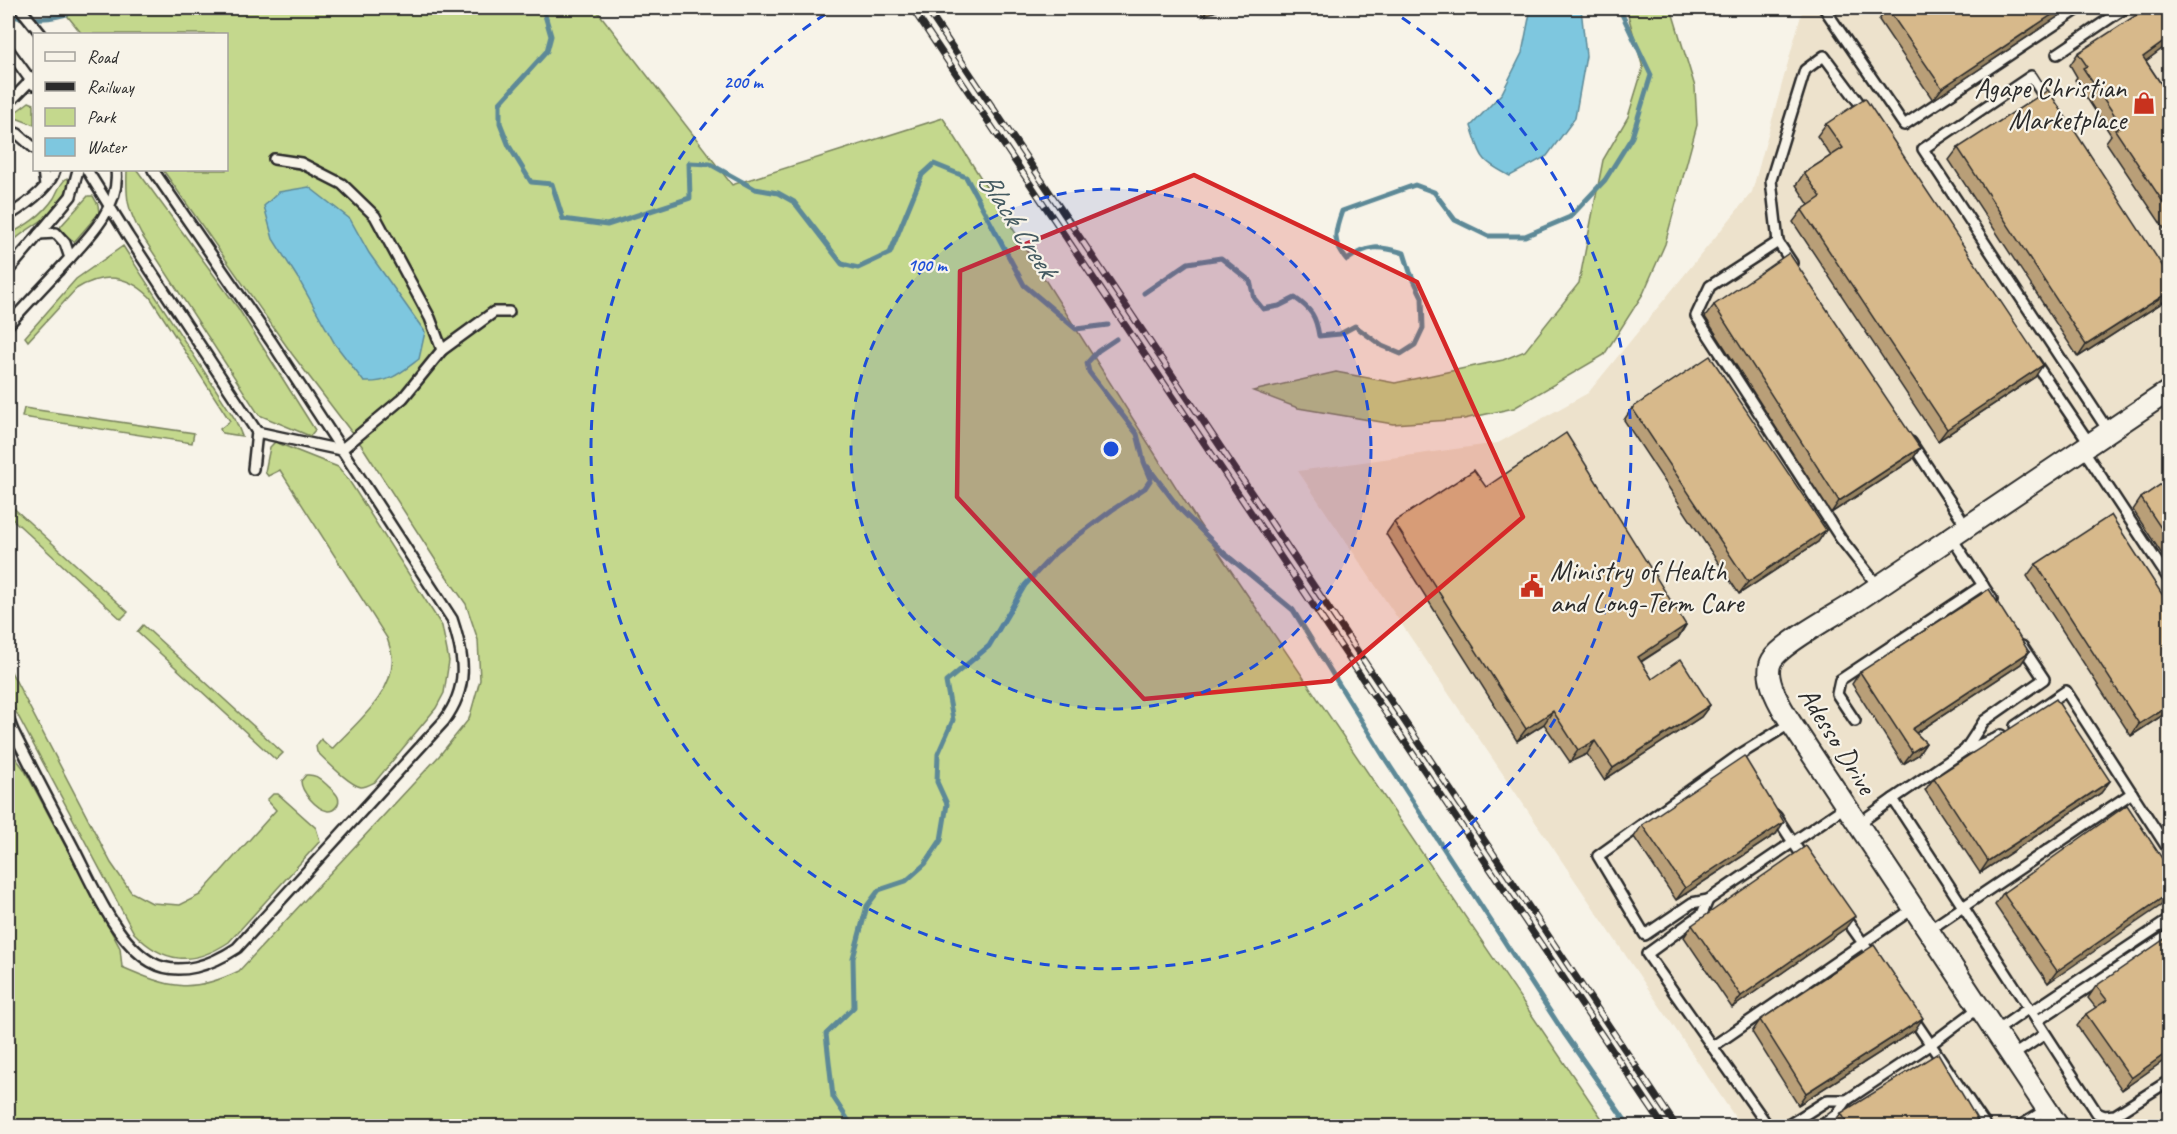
<svg xmlns="http://www.w3.org/2000/svg" width="2177" height="1134" font-family="Caveat,sans-serif">
<rect width="100%" height="100%" fill="#f7f3e8"/>
<filter id="ink" filterUnits="userSpaceOnUse"><feTurbulence type="fractalNoise" baseFrequency=".0167" numOctaves="2"/><feDisplacementMap in="SourceGraphic" scale="12" xChannelSelector="R" yChannelSelector="G"/><feConvolveMatrix kernelMatrix="1 2 1 2 8 2 1 2 1" color-interpolation-filters="sRGB"/></filter>
<g filter="url(#ink)">
<path fill="#ede2cc" d="M1803 8H2169V1126H1741L1298 471 1498 443 1588 393 1752 192Z"/>
<g fill="#c4d88d" stroke="#78825c" stroke-width="1.5">
<path d="M61 8H595L732 185 943 118 1198 522 1607 1126H8V753H12L24 769 120 948 122 967C170 988 191 994 239 971L439 756 469 719 480 680 478 640 466 604 440 567 362 446 292 354 163 170H226V34H82Z"/>
<path d="M1626 8H1671L1695 87 1697 125 1665 244 1643 294 1604 355 1514 408 1464 419 1393 424 1298 408 1253 391 1336 372 1395 383 1503 360 1525 351 1579 283 1603 160 1628 117 1643 68Z"/>
<path d="M29 102 34 104V125L13 117V114Z"/>
<path d="M127 170H137L238 308 315 430 310 436 259 415 141 234C127 208 126 199 127 170Z"/>
<path d="M67 178 70 182C54 224 34 219 8 246V235C25 226 42 216 54 198 58 191 60 183 67 178Z"/>
<path d="M88 196H93L98 205 99 213 74 242 60 229 61 226Z"/>
<path d="M123 246 235 419 242 436 222 433 220 429 230 421 150 297C127 274 103 272 76 289L28 341 25 337 76 279Z"/>
<path d="M24 408 194 433 192 443 22 417Z"/>
<path d="M275 442 338 467 348 479 442 626 449 661 444 693 436 708 375 782C371 784 366 787 361 787 349 785 327 761 317 752L316 746 321 739 332 749C355 724 396 692 392 656 391 650 389 644 387 638L280 470 268 476 265 472 270 447Z"/>
<path d="M8 503 128 612 121 619 8 515Z"/>
<path d="M143 625 283 753 276 760 137 632Z"/>
<path d="M8 666 111 863 131 892 152 903 180 905 200 895 276 810 267 800 273 794H278L316 828 320 841 229 942C193 966 164 964 134 933L8 697Z"/>
<path d="M306 775C316 774 320 779 327 785 333 791 344 798 336 807 334 810 331 811 328 811 316 809 301 791 301 781Z"/>
</g>
<g fill="#7ec7df" stroke="#5d8997" stroke-width="1.5">
<path d="M1531 8H1581L1586 56 1575 118 1547 156 1510 176C1479 160 1482 158 1471 126L1502 93 1522 53Z"/>
<path d="M309 187 350 219 369 253 425 332 419 359C399 374 390 383 364 382L335 344 299 280 273 239 264 206 279 192Z"/>
</g>
<g fill="none" stroke-linecap="round" stroke-linejoin="round">
<g stroke="#5d8997" stroke-width="5">
<path d="M543 8 551 36 547 51 500 103V123L509 146 531 182 552 184 563 219 607 225 690 198 689 163 710 164 755 189 778 193 794 202 842 264 858 268 890 253 922 175 934 164 966 177 1024 285 1076 329 1108 325"/>
<path d="M8 15C27 20 53 20 72 12L74 8"/>
<path d="M1144 293 1188 263 1221 258 1250 281 1254 298 1263 309 1279 306 1295 298C1311 309 1316 316 1319 336L1340 334 1355 326 1382 346 1401 354 1415 345 1423 328 1422 297 1410 272 1404 253C1379 246 1369 244 1347 260 1332 242 1334 233 1342 211L1415 185 1434 192 1455 220 1488 236H1525L1570 217 1605 180 1632 137 1651 75 1619 8"/>
<path d="M1148 467 1179 508 1224 553 1293 610 1384 757 1564 1033 1629 1126"/>
<path d="M852 1126 833 1097 826 1034 854 1007 853 958 867 906 879 890 906 881 925 864 941 840 947 804 937 782 938 754 953 720 946 682 989 646 1025 585 1056 552 1112 510 1145 488 1151 479 1144 462 1137 434 1089 372 1087 363 1098 351 1116 339"/>
</g>
<g stroke="#2b2b2b" stroke-width="14">
<g id="service">
<path d="M20 8 41 34"/>
<path d="M1824 8 1904 125 2080 8"/>
<path d="M8 49 34 85"/>
<path d="M2057 54 2125 8"/>
<path d="M8 104 34 77"/>
<path d="M2049 104 2031 76 1923 149 2109 432"/>
<path d="M8 130 18 134 34 148"/>
<path d="M43 170 45 186"/>
<path d="M87 170 128 236 257 432 253 469"/>
<path d="M8 216C24 206 50 188 55 170"/>
<path d="M39 234 56 233 65 243 70 258"/>
<path d="M1778 242 1771 180 1805 70 1824 56 1865 111"/>
<path d="M1792 263 1778 242 1710 286 1696 316 1841 539 1878 586"/>
<path d="M8 271 71 196 78 170"/>
<path d="M8 325C24 307 41 289 58 271 82 244 121 210 116 170"/>
<path d="M442 350 494 312H509"/>
<path d="M2034 361 2090 444"/>
<path d="M257 432 341 450 403 398 442 350 430 318 375 216 342 184 301 163 274 159"/>
<path d="M1911 442 1967 527"/>
<path d="M2083 449 2170 581"/>
<path d="M1951 537 1992 599"/>
<path d="M8 718 13 731C32 769 52 807 72 845 92 883 114 940 151 962 179 978 213 964 237 948L444 721C469 687 465 658 452 619L271 341 153 170"/>
<path d="M1855 721 1837 694 1840 680 1983 585"/>
<path d="M1791 723 1739 755 1598 856 1645 935 1692 903 1708 900 1846 806"/>
<path d="M2015 726 2066 691 2170 852"/>
<path d="M2001 735 1995 739 1965 750 1893 799 2097 1113 2104 1116 2115 1115 2170 1080"/>
<path d="M1965 750 1984 721 2044 679 2022 646"/>
<path d="M1776 816 1804 859"/>
<path d="M1858 824 1893 799"/>
<path d="M1708 900 1702 914 1647 954 1768 1126"/>
<path d="M1843 915 1875 960"/>
<path d="M1929 930 2132 793"/>
<path d="M2031 1012 2170 919"/>
<path d="M1912 1017 1986 1126"/>
<path d="M2037 1021 2170 934"/>
<path d="M1996 1031 2029 1008"/>
<path d="M1712 1047 1914 908"/>
<path d="M2012 1056 2045 1034"/>
<path d="M1787 1126 1828 1100H1847L1931 1044 1980 1007"/>
<path d="M1821 1126 1837 1114 1847 1100"/>
<path d="M2020 1126 2047 1109"/>
</g>
</g>
<g stroke="#2b2b2b" stroke-width="24">
<path id="minor" d="M2058 1126 1791 723C1782 709 1762 677 1772 660 1783 642 1841 612 1861 598 1964 529 2066 459 2170 390"/>
</g>
<use href="#service" stroke="#f7f3e8" stroke-width="9"/>
<use href="#minor" stroke="#f7f3e8" stroke-width="20"/>
<g stroke="#2b2b2b" stroke-width="7">
<g id="rail">
<path d="M912 8 1663 1126"/>
<path d="M926 8 1676 1126"/>
</g>
</g>
<use href="#rail" stroke="#f7f3e8" stroke-width="4.5" stroke-dasharray="14" stroke-linecap="butt"/>
</g>
<g fill="#b99f78" stroke="#2b2b2b" stroke-width="1.5">
<path d="M1199 8H1224L1203 16Z"/>
<path d="M1887 8H2071L1933 100 1879 20Z"/>
<path d="M2163 48 2146 61 2169 96V236L2106 142 2111 135 2075 80 2077 77 2070 65 2078 53Z"/>
<path d="M1826 124 2035 377 1938 441 1793 222 1802 210 1809 205 1796 185 1804 173 1831 156 1817 136Z"/>
<path d="M1958 148 2168 299 2078 357 1949 160Z"/>
<path d="M1714 305 1920 448 1912 460 1831 513 1705 317Z"/>
<path d="M1632 408 1826 530 1818 542 1739 594 1624 420Z"/>
<path d="M2169 479V565L2133 510 2141 498Z"/>
<path d="M1486 487 1686 625 1678 638 1641 662 1652 679 1710 705 1701 717 1604 780 1587 754 1570 762 1544 724 1517 741 1386 534 1394 522Z"/>
<path d="M2036 564 2169 711 2131 736 2027 576Z"/>
<path d="M2029 652 2021 664 1916 733 1926 743 1918 755 1903 764 1852 684 1860 672Z"/>
<path d="M1934 778 2110 781 2101 793 1980 873 1925 790Z"/>
<path d="M1642 825 1776 834 1676 900 1634 837Z"/>
<path d="M2169 869 2048 983 1995 905 2003 893Z"/>
<path d="M1692 925 1846 928 1732 1008 1684 937Z"/>
<path d="M2096 986 2169 1057 2122 1090 2077 1026 2086 1014 2096 1008 2088 998Z"/>
<path d="M1760 1020 1915 1030 1798 1105 1752 1032Z"/>
<path d="M1841 1113 1981 1126H1833L1832 1125Z"/>
</g>
<g fill="#968261" stroke="#2b2b2b" stroke-width="1.5">
<path d="M1209 8H1224L1203 16Z"/>
<path d="M2062 8H2071L1933 100 1942 88Z"/>
<path d="M2169 38V39L2163 48 2135 69 2143 57Z"/>
<path d="M2169 292V297L2168 299 2078 357 2086 345Z"/>
<path d="M2043 365 2035 377 1938 441 1947 429Z"/>
<path d="M1920 448 1912 460 1831 513 1839 501Z"/>
<path d="M1826 530 1818 542 1739 594 1748 582Z"/>
<path d="M1686 625 1678 638 1629 669 1638 657Z"/>
<path d="M2029 652 2021 664 1904 741 1912 729Z"/>
<path d="M1710 705 1701 717 1604 780 1613 768Z"/>
<path d="M2169 705V711L2131 736 2139 724Z"/>
<path d="M1553 711 1544 724 1517 741 1526 729Z"/>
<path d="M1595 741 1587 754 1570 762 1578 750Z"/>
<path d="M1926 743 1918 755 1903 764 1912 752Z"/>
<path d="M2110 781 2101 793 1980 873 1988 861Z"/>
<path d="M1784 822 1776 834 1676 900 1685 888Z"/>
<path d="M2169 893V900L2048 983 2057 971Z"/>
<path d="M1855 916 1846 928 1732 1008 1741 996Z"/>
<path d="M1923 1018 1915 1030 1798 1105 1806 1093Z"/>
<path d="M2169 1051V1057L2122 1090 2131 1078Z"/>
</g>
<g fill="#d7b98b" stroke="#2b2b2b" stroke-width="1.5">
<path d="M1887 8H2062L1942 88Z"/>
<path d="M2147 8H2163L2164 10 2169 8V38L2143 57 2169 96V211L2115 130 2122 126 2083 68 2087 66 2078 53Z"/>
<path d="M2048 90 2169 276V292L2086 345 1958 148Z"/>
<path d="M1865 98 2043 365 1947 429 1802 210 1821 197 1804 173 1843 148 1826 124Z"/>
<path d="M1789 253 1920 448 1839 501 1714 305Z"/>
<path d="M1710 356 1826 530 1748 582 1632 408Z"/>
<path d="M1566 433 1686 625 1638 657 1652 679 1681 659 1710 705 1613 768 1595 741 1578 750 1553 711 1526 729 1394 522 1474 470 1486 487Z"/>
<path d="M2169 479V540L2141 498Z"/>
<path d="M2111 515 2169 605V705L2139 724 2036 564Z"/>
<path d="M1989 589 2029 652 1912 729 1926 743 1912 752 1860 672Z"/>
<path d="M2056 699 2110 781 1988 861 1934 778Z"/>
<path d="M1744 756 1784 822 1685 888 1642 825Z"/>
<path d="M2127 805 2169 869V893L2057 971 2003 893Z"/>
<path d="M1806 846 1855 916 1741 996 1692 925Z"/>
<path d="M2169 936V1051L2131 1078 2086 1014 2107 1000 2096 986Z"/>
<path d="M1874 945 1923 1018 1806 1093 1760 1020Z"/>
<path d="M1938 1053 1981 1126H1849L1841 1113Z"/>
</g>
</g>
<path fill="#d62828" fill-opacity="0.2" stroke="#d62828" stroke-width="4.5" stroke-linejoin="round" d="M1194 175 1417 282 1523 517 1331 681 1144 699 957 497 960 271Z"/>
<circle cx="1111" cy="449" r="260" fill="#1d4ed8" fill-opacity=".12"/>
<g fill="none" stroke="#1d4ed8" stroke-width="3" stroke-dasharray="10 8">
<circle cx="1111" cy="449" r="260"/>
<path d="M1387 8A520 520 0 1 1 835 8"/>
</g>
<defs>
<g id="shop-bare" transform="scale(1.8)"><path d="M-5-2.5h2.3a2.7 3.5 0 0 1 5.4 0H5L5.5 6h-11ZM-1.5-2.5h3a1.5 2.3 0 0 0-3 0Z" fill="#c8321e" stroke="#f7f3e8" stroke-width="2.5" paint-order="stroke"/></g>
<g id="civic-bare" transform="scale(1.8)"><path d="M-.6-6.5H3V-4.5H.6V-3L4-1V1h2V6H-6V1h2V-1L-.6-3ZM-1.2 2.5V6h2.4V2.5Z" fill="#c8321e" stroke="#f7f3e8" stroke-width="2.5" paint-order="stroke"/></g>
</defs>
<g fill-rule="evenodd">
<use href="#shop-bare" x="2144" y="103"/>
<use href="#civic-bare" x="1532" y="586"/>
</g>
<g text-anchor="middle" stroke-width="4.5" stroke-linejoin="round" paint-order="stroke">
<g font-size="28" fill="#2b2b2b" stroke="#f7f3e8" text-anchor="end">
<text x="2126" y="97">Agape Christian<tspan x="2126" dy="32">Marketplace</tspan></text>
<text x="1550" y="580" text-anchor="start">Ministry of Health<tspan x="1550" dy="32">and Long-Term Care</tspan></text>
</g>
<g font-size="28" fill="#2b2b2b" stroke="#f7f3e8">
<text transform="translate(1838 740) rotate(58)" y="10">Adesso Drive</text>
</g>
<g font-size="30" font-style="italic" fill="#445a61" stroke="#f7f3e8">
<text transform="translate(1018 224) rotate(57)" y="10">Black Creek</text>
</g>
</g>
<circle cx="1111" cy="449" r="9" fill="#1d4ed8" stroke="#f7f3e8" stroke-width="3"/>
<g font-size="18" text-anchor="middle" font-weight="bold" fill="#1d4ed8" stroke="#f7f3e8" stroke-width="4.5" stroke-linejoin="round" paint-order="stroke">
<text x="743" y="88">200 m</text>
<text x="927" y="271">100 m</text>
</g>
<rect width="2177" height="1134" fill="none" stroke="#f7f3e8" stroke-width="30"/>
<rect x="15" y="15" width="2147" height="1104" fill="none" stroke="#2b2b2b" stroke-width="2" filter="url(#ink)"/>
<rect x="33" y="33" width="195" height="138" fill="#f7f3e8" stroke="#a5a39c" stroke-width="1.5"/>
<rect x="45" y="52" width="30" height="9" fill="#f7f3e8" stroke="#a5a39c" stroke-width="1.5"/>
<text x="87" y="63" font-size="18" fill="#2b2b2b">Road</text>
<rect x="45" y="82" width="30" height="9" fill="#2b2b2b" stroke="#a5a39c" stroke-width="1.5"/>
<text x="87" y="93" font-size="18" fill="#2b2b2b">Railway</text>
<rect x="45" y="108" width="30" height="18" fill="#c4d88d" stroke="#a5a39c" stroke-width="1.5"/>
<text x="87" y="123" font-size="18" fill="#2b2b2b">Park</text>
<rect x="45" y="138" width="30" height="18" fill="#7ec7df" stroke="#a5a39c" stroke-width="1.5"/>
<text x="87" y="153" font-size="18" fill="#2b2b2b">Water</text>
</svg>
